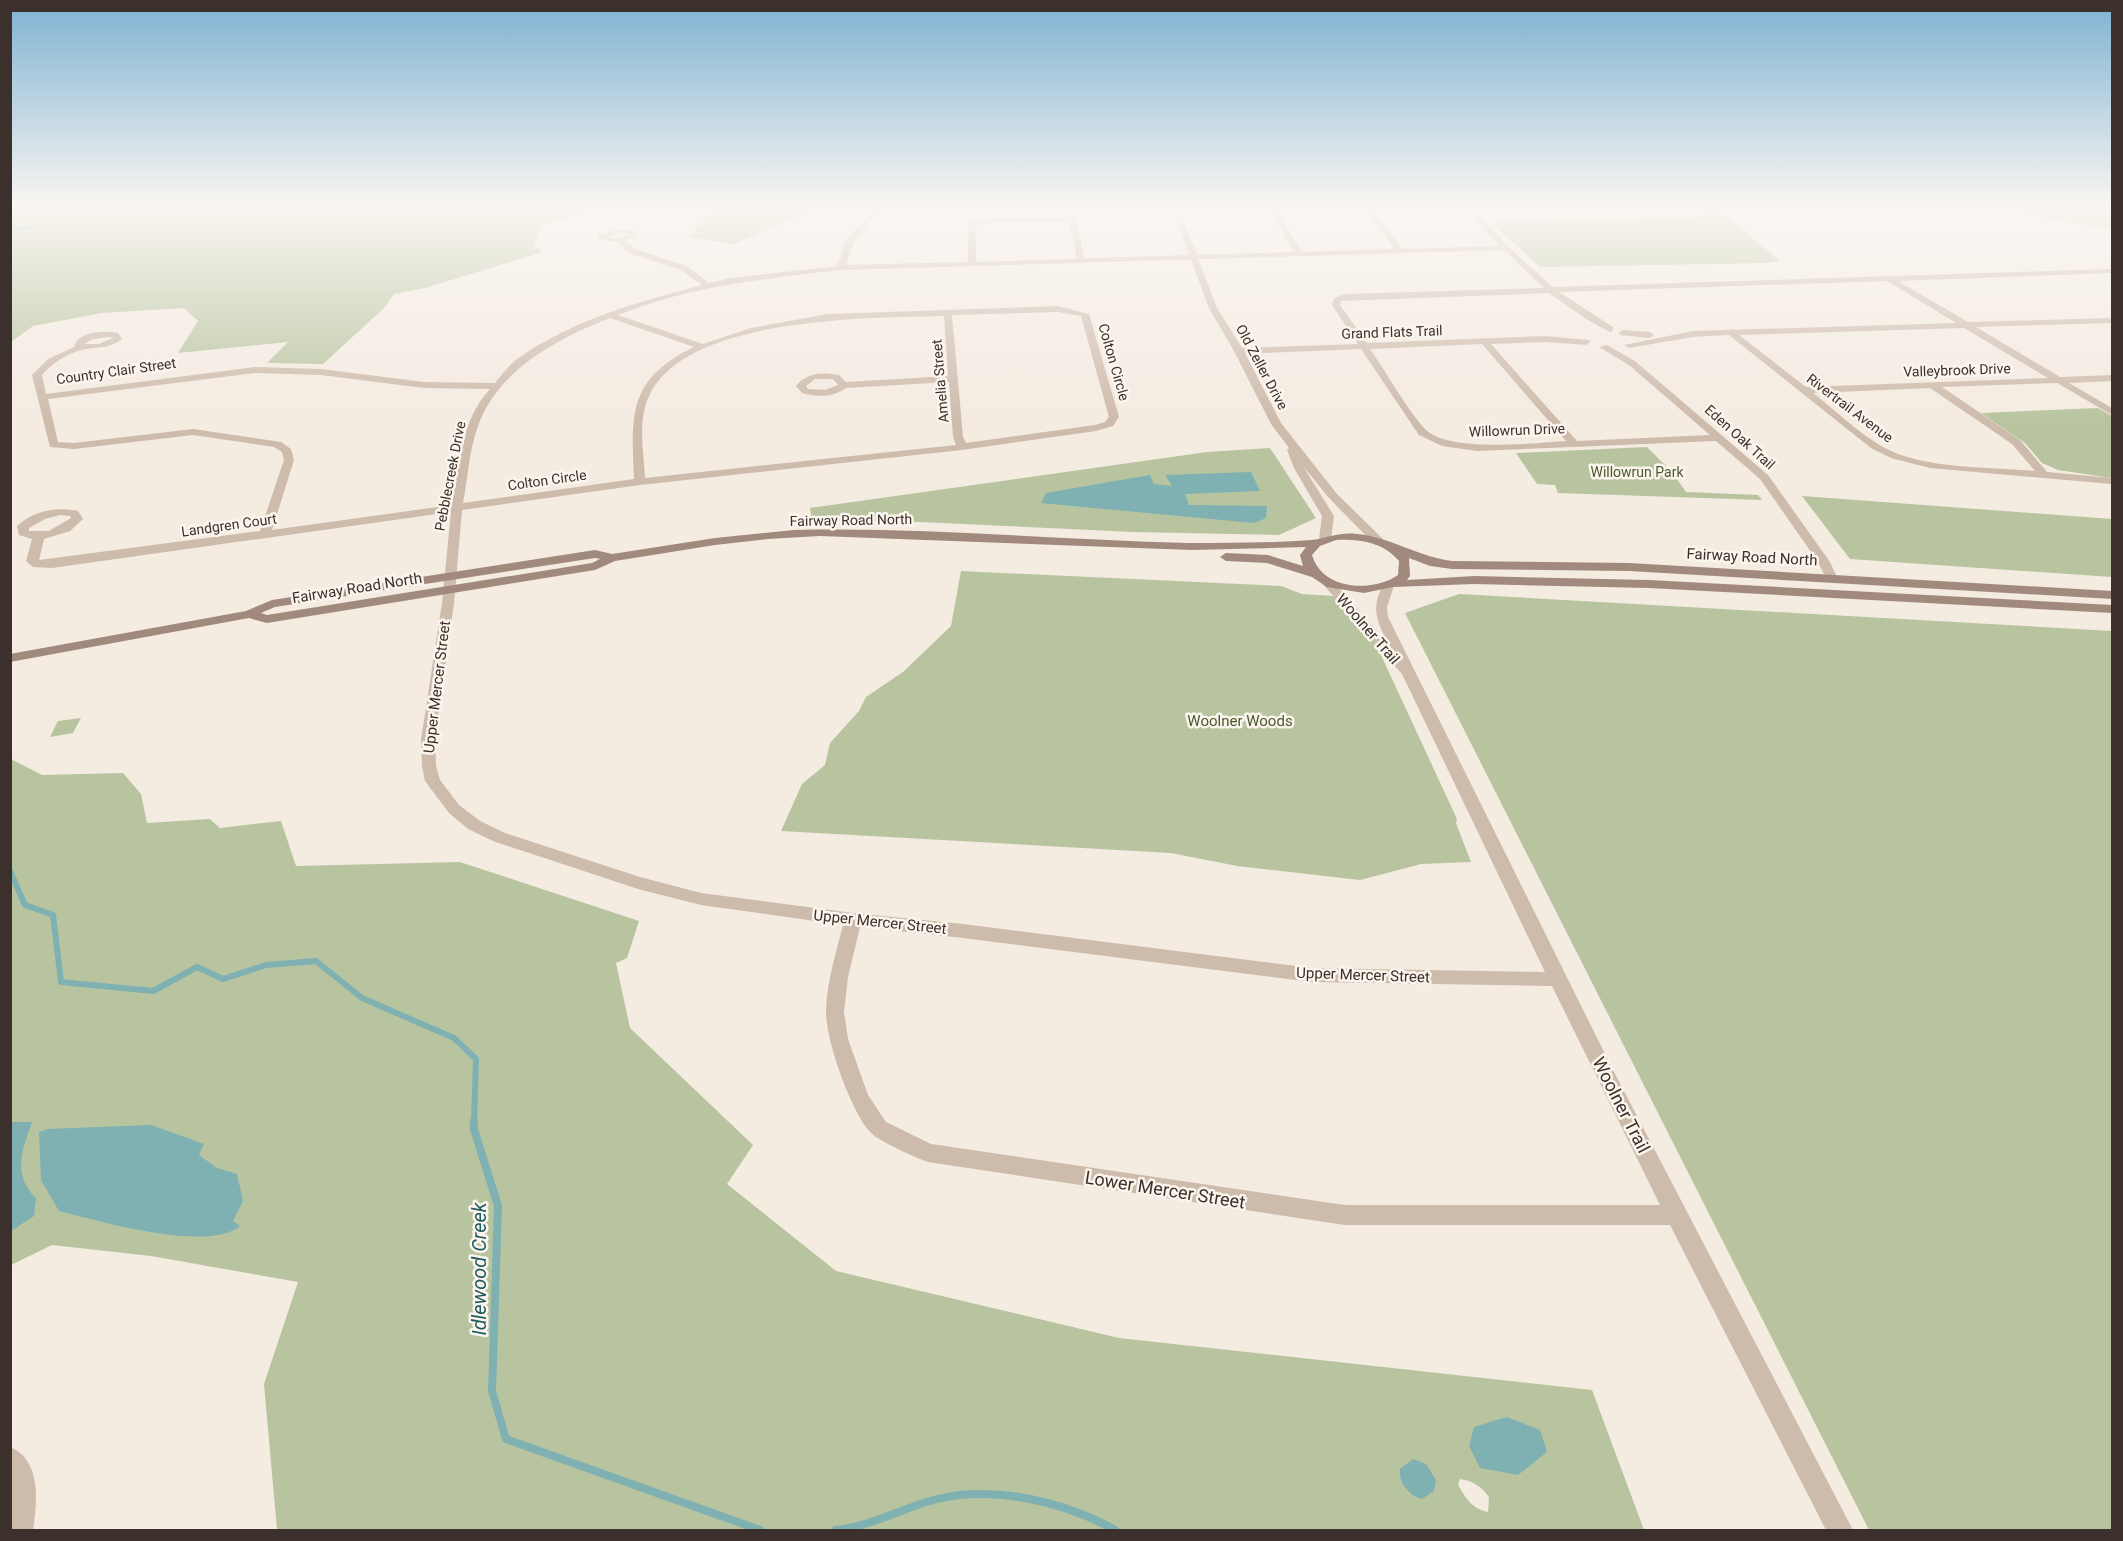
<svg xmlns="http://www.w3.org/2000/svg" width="2123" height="1541" font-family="Roboto,sans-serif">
<rect width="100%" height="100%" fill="#f4ebe1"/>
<g fill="#b8c4a0" fill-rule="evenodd">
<path d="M677 206 623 209 579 215 543 224 533 246 543 252 425 288 394 294 384 308 323 364 267 363 288 342 178 353 198 321 184 308 102 313 33 326 11 342V206Z"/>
<path d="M698 206H811L809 212 733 244 689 237 711 210Z"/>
<path d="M1694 206H1715L1780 261 1766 263 1540 267 1492 223 1707 216Z"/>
<path d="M1994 206H2112V229L2025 215Z"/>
<path d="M2098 408 2112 416V478L2058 470 2042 463 2025 443 1981 413Z"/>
<path d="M1647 447 1672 472 1686 492 1758 495 1762 500 1558 493 1555 485 1537 484 1516 453Z"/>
<path d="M1270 448 1316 518 1279 535 1133 532 898 521H812L810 508 1207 452Z"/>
<path d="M1802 496 2112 519V577L1850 559Z"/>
<path d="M961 571 1281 586 1302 594 1334 596 1361 612 1457 819 1456 823 1471 862 1421 864 1360 880 1237 866 1171 853 781 831 802 784 825 765 830 743 859 711 866 697 903 672 951 626Z"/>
<path d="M1459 594 2112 631V1530H1869L1405 613Z"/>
<path d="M81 718 73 733 50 737 58 721Z"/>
<path d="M11 759 42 775 123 773 141 794 147 823 210 819 220 828 281 821 296 866 460 862 639 921 627 958 616 963 630 1028 753 1145 727 1184 836 1271 1119 1338 1592 1390 1644 1530H277L264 1384 298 1282 151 1256 52 1245 11 1265ZM1460 1479C1473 1481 1481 1486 1489 1497L1488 1512C1472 1509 1466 1498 1458 1485Z"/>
</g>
<g fill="#7fb0b2">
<path d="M1251 472 1260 491 1185 494 1189 505 1267 506 1266 518 1254 523 1041 503 1046 493 1150 475 1154 484 1172 486 1165 475Z"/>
<path d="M11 1122H32C22 1150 12 1175 36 1198L34 1216 11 1231Z"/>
<path d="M151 1125 204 1144 199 1155 217 1168 237 1174 243 1201 233 1221 240 1226C207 1253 99 1221 59 1211L41 1180 39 1132 48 1129Z"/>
<path d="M1507 1417 1540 1430 1547 1452 1518 1475 1480 1468 1469 1446 1474 1427Z"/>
<path d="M1413 1459 1426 1464 1436 1480 1434 1491 1422 1499C1409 1496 1398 1482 1400 1469Z"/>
</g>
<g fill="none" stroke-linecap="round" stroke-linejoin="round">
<path stroke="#7fb0b2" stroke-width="3" d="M10 230 33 227"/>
<path stroke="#7fb0b2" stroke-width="6" d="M10 871 25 905 53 915 61 982 153 991 197 967 223 979 266 965 316 961 362 998 454 1038 476 1059 474 1122"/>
<g stroke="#7fb0b2" stroke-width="8">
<path d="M474 1121V1129L498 1206 492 1391 506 1439 760 1530"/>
<path d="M836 1530C872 1526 902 1508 937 1499 994 1485 1065 1502 1115 1530"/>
</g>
<g fill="#cdbbac" fill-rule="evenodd">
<path d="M877 206H884L853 243 846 265 968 262 969 223 986 219 1069 217 1067 206H1074L1084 258 1294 252 1268 206H1275L1302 252 1395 249 1363 206H1370L1403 249 1499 246 1463 206H1470L1518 256 1553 287 2112 269V273L1898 281 1968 322 2112 318V323L1976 327 2060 377 2112 375V381L2069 383 2112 408V415L2057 383 1942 387 2020 440 2047 472 2112 478V484L1930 468 1891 458 1871 448 1729 335 1693 337 1629 348 1624 345 1693 331 1956 323 1887 281 1559 292 1613 327V331L1610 332 1586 319 1549 293 1341 301 1340 305 1367 343 1546 336 1589 340 1590 342 1586 345 1546 342 1491 344 1577 441 1710 435 1629 365 1599 347 1607 345 1635 361 1768 475 1830 562 1837 577 1831 581 1827 580 1818 562 1760 479 1716 441 1477 451 1442 446 1419 435 1361 349 1239 354 1234 351 1239 348 1358 344 1332 305 1334 298 1345 294 1544 288 1504 250 841 270C764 279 690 286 618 315L703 344 751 328 828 314 1058 306 1089 314 1119 417 1113 426 1096 431 962 450 640 485 462 510 454 603 435 740 436 766 440 780 459 805 480 821 505 833 640 877 701 893 853 913 963 924 1312 968 1545 972 1402 674 1321 582 1327 578 1331 579 1388 644C1377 620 1370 609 1384 583H1392L1394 586 1387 607 1388 617 1613 1070 1853 1530H1826L1670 1225H1345L928 1162C916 1158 879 1141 871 1133 851 1112 825 1039 826 1010 827 981 836 953 843 925L701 905 638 889 493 841 468 829 449 813 425 781 422 766 421 740 442 603 451 512 52 568 33 567 26 561 32 539 19 535 17 526C32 511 58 506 78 511L83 519 70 531 44 539 39 560 260 531 284 460 282 452 274 447 193 435 74 449 50 447 32 375 48 359 74 347C78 331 104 330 118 333L122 339C111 348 100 347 87 349 71 351 52 363 42 375L46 394 255 367 321 369 424 382 495 383C502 375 509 365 517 359 572 320 638 302 702 285L681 270 629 253 618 242 598 239V235L619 229 634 230 636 237 625 240 635 249 687 266 709 283 731 278 838 266 845 242ZM1069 221 1077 259 976 262V226L986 223ZM620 233 629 234 615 239 609 237ZM1058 312 1081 316 1109 417 1105 422 1095 425 966 443 963 437 952 315ZM944 316 948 376 846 382 839 375C823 372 807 372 796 386L802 393C817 397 832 398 846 388L949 382 953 437 956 445 645 478C644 454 638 425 647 401 677 316 870 318 944 316ZM610 318 694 347C628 379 631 414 634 479L463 503C468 478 469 450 478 426 497 370 559 338 610 318ZM1964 328 2048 378 1806 387 1739 335ZM108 337 113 338 99 344H84L93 339ZM1482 344 1566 441C1534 443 1448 453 1425 429 1406 408 1387 373 1370 349ZM255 373 321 375 424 388 490 389C461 420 459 465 452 505L272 530 294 460 291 449 281 442 193 429 74 443 58 442 48 399ZM815 379H833L838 385 825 390 808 389 806 386ZM1930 388 2012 444 2035 471C1992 467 1938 469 1898 454 1867 442 1839 413 1813 393ZM60 515 70 516 71 518 49 531H29V528L45 519ZM860 927 963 938 1312 982 1552 986 1660 1205H1345L931 1144 886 1122 868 1095 848 1039 844 1012 848 977Z"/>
<path d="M1623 330 1650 332 1654 335 1650 338 1620 335 1619 333Z"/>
<path d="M10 1447C42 1460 37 1504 33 1530H10Z"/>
</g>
<path fill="#cdbbac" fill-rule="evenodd" d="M1171 206H1178L1217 308 1244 351 1281 423 1337 494 1383 539V545H1375L1329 498 1303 466 1334 516 1331 539 1325 543 1319 539 1322 516 1294 468 1287 450 1289 448 1271 424 1234 351 1209 308Z"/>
<path fill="#a18a7d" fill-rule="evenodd" d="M794 530C926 527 1057 540 1189 543 1230 543 1271 543 1312 540 1328 538 1340 532 1357 534 1390 537 1419 557 1452 561L1629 563 2112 591V599L1629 571 1452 569 1430 566 1409 558 1410 576 1407 580 1474 576 1649 580 2112 605V613L1649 588 1474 584 1393 587 1364 593 1327 587 1312 577 1267 563 1226 561 1220 557 1226 553 1268 555 1303 566 1300 555 1306 547 1192 550 820 536 768 539 715 545 615 561 595 570 267 623 249 618 10 662V654L246 611 272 600 595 550 612 554 715 538ZM1336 540C1360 539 1383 542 1399 561L1398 575C1372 593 1322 590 1312 555L1320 546ZM595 558 600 559 592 563 267 615 261 613 275 607Z"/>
</g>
<linearGradient id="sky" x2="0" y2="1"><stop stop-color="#7eb2d2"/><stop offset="0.49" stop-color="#faf6f2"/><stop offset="1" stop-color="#faf6f2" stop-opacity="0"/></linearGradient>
<rect width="2123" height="422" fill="url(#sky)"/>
<g text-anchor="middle" stroke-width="5" stroke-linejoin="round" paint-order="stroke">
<g font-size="14" fill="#3b302b" stroke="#fbf5ee">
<text transform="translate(1392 332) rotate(-2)" y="5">Grand Flats Trail</text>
<text transform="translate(1114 362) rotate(74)" y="5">Colton Circle</text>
<text transform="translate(1262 367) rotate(62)" y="5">Old Zeller Drive</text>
<text transform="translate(1957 370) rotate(-2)" y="5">Valleybrook Drive</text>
<text transform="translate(116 371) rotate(-8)" y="5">Country Clair Street</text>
<text transform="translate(940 381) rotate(-95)" y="5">Amelia Street</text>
<text transform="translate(1850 408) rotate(37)" y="5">Rivertrail Avenue</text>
<text transform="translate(1517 430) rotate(-2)" y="5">Willowrun Drive</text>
<text transform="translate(1740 437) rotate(42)" y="5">Eden Oak Trail</text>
<text transform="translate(450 476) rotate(-79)" y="5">Pebblecreek Drive</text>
<text transform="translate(547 480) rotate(-8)" y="5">Colton Circle</text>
<text transform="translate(851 520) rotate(-1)" y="5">Fairway Road North</text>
<text transform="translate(229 525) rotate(-8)" y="5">Landgren Court</text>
</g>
<g font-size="14" fill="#4a5a2e" stroke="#fbf5ee">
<text x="1637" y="477">Willowrun Park</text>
</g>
<g font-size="15" fill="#3b302b" stroke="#fbf5ee">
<text transform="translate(1752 557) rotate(3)" y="5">Fairway Road North</text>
<text transform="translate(357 588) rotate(-9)" y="5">Fairway Road North</text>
<text transform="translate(1368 629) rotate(49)" y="5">Woolner Trail</text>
<text transform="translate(437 687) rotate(-83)" y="5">Upper Mercer Street</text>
<text transform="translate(880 922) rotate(6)" y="5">Upper Mercer Street</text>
<text transform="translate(1363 975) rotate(2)" y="5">Upper Mercer Street</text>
</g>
<g font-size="15" fill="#4a5a2e" stroke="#fbf5ee">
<text x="1240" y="726">Woolner Woods</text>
</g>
<g font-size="18" fill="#3b302b" stroke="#fbf5ee">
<text transform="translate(1621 1105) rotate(63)" y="6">Woolner Trail</text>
<text transform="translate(1165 1190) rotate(9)" y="6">Lower Mercer Street</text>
</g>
<g font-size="20" font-style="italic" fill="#1f5a5e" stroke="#fbf5ee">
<text transform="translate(479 1269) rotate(-90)" y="7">Idlewood Creek</text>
</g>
</g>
<rect width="2123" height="1541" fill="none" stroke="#3b302b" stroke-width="24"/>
</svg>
